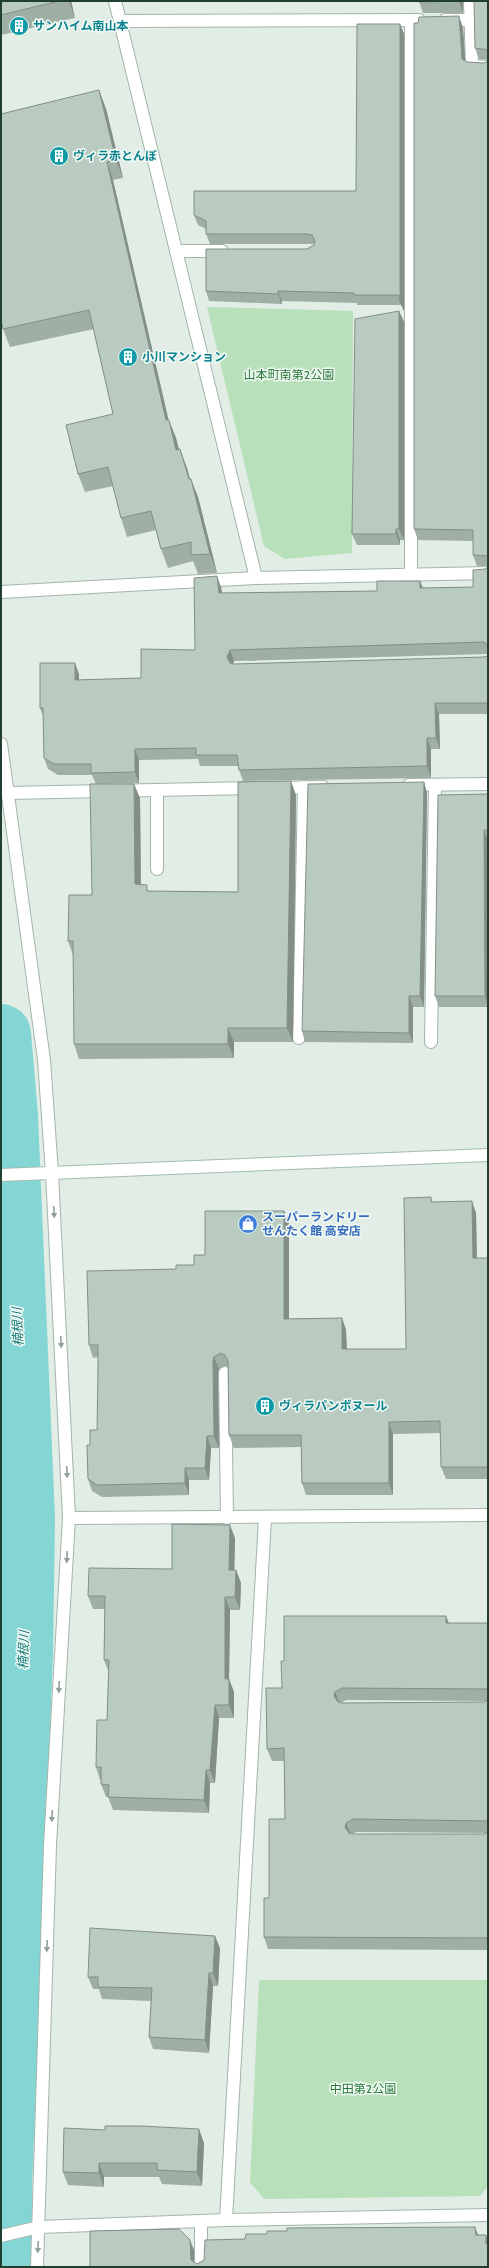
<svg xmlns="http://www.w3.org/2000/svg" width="489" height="2268" font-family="Cabin,'Noto Sans JP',sans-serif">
<rect width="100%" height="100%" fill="#e1ede5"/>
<g fill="#b8e0bb">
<path d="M207 307 353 311 352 553 285 559 264 546Z"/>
<path d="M259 1980H488V2186L480 2196 264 2199 250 2182Z"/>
</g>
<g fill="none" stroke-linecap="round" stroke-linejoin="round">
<path stroke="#84d6d4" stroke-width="60" d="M1 1034 8 1116 25 1519 23 1654 2 2185 3 2267"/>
<g stroke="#a3b5ab" stroke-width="14">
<g id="lane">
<path d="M176 251H222"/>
<path d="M157 869V790"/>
<path d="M225 1373 227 1518"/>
</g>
</g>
<g stroke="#a3b5ab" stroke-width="14">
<g id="street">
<path d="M115 1 256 578"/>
<path d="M470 1 472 66 488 67"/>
<path d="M445 20H470"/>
<path d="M120 21 419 20"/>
<path d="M411 575V20"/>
<path d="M1 592 256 578 488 573"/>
<path d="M1 744 44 1060 52 1173 69 1518 50 1845 37 2267"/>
<path d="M409 785 488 784"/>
<path d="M277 788 323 787"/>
<path d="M8 793 253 788"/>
<path d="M299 1038 304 787"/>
<path d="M431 1042 435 785"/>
<path d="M69 1518 488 1515"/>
<path d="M226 2220 265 1518"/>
<path d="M201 2221V2267"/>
<path d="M39 2227 226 2220 488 2215"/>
</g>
</g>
<g stroke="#a1bcae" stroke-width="14">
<g id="secondary">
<path d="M1 1175 488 1155"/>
<path d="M1 2236 39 2227"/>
</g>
</g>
<use href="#lane" stroke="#fff" stroke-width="12"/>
<use href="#street" stroke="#fff" stroke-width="12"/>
<use href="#secondary" stroke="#fff" stroke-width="12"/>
</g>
<g fill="#9fafa5" fill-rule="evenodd">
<path d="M1 1H71L75 18 1 35Z"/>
<path d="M419 1H463V13H423Z"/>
<path d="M488 1V60L479 59 475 48Z"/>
<path d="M400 24 404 34V311L401 305H357V303L282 301V304L209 301 206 291 307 249 314 245V244H210L206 234V229L198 225 194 215 356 191Z"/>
<path d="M463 28 465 61 467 62 484 63 488 61V566H477L473 555V541L418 540 414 529Z"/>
<path d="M99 90 106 109 123 178 113 180 168 420 176 438 179 449 187 468 190 479 198 497 217 573 198 574 193 561 168 568 161 549 156 530 127 537 121 518 113 486 85 492 78 474 113 414 94 329 10 347 3 329Z"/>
<path d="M399 311 404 322V540H400V545H357L352 534Z"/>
<path d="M488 567V654L234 661 233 664 484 657 488 656V714H439L440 749H431V778L243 781 239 770 238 766H200L198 759 139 760V783L96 784 92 775H58L48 769 44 758 43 716 40 708 79 674V680L141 678 195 650 221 587 222 593 377 591 420 581 423 588 473 587 485 569Z"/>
<path d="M424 782 427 793 424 1007H413V1043L305 1042 302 1031Z"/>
<path d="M488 794V1007H439L435 996Z"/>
<path d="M296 795 293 1042H234V1058L79 1059 74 1044 73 955 68 941 140 798 141 885 149 891 238 892Z"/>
<path d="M431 1197 432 1202 476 1213 477 1258H488V1479H446L441 1467V1433L393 1434V1495H306L302 1483 301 1447 234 1448 229 1435 228 1366H225L219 1369 218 1373 219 1448H211L209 1480H189V1495L102 1497 92 1491 88 1479 90 1445 97 1430 98 1357 93 1358 89 1345 176 1269 194 1265 205 1255 284 1211 289 1223V1319L342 1318 346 1330 347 1349H406Z"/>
<path d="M235 1538 234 1570H236L241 1583 240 1610H230L229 1679 234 1692V1718H219L215 1783H210L209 1813 113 1810 108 1797H106L101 1784V1780H100L96 1767 107 1720 109 1673 104 1660 105 1609H93L88 1596 172 1569Z"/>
<path d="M449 1623H488V1950L268 1949 264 1937 269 1898 285 1819 284 1761H272L267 1749 282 1688 284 1661ZM346 1700 486 1701 484 1702 341 1703ZM357 1832 486 1833 484 1834H352Z"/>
<path d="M220 1948 218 1986H213L209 2053 153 2049 149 2037 151 2001 102 1999 99 1989H93L88 1977Z"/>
<path d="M64 2128 204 2143 202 2186 162 2184 159 2177H104V2187L68 2185 63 2172Z"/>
</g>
<g fill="#828e86">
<path d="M69 1H71L75 18Z"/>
<path d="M459 1H463V13Z"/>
<path d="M459 16 463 28 466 70 462 59Z"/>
<path d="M400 24 404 34V311L400 302Z"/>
<path d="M99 90 106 109 123 178 116 160Z"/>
<path d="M107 162 113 180 173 439 166 420Z"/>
<path d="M278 291 282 301V304L278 294Z"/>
<path d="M399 311 404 322V540L399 529Z"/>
<path d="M169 420 176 438 183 469 176 450Z"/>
<path d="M180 449 187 468 195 498 189 479Z"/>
<path d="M191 479 198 497 217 573 210 554Z"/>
<path d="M396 529 400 540V545L396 534Z"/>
<path d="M217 576 221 587 224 605 219 593Z"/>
<path d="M420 581 424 592 420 588Z"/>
<path d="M230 650 234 661 231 669 227 657Z"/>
<path d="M75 663 79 674V691L75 680Z"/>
<path d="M435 703 439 714 440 749 436 738Z"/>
<path d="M427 738 431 749V778L427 766Z"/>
<path d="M135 749 139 760V783L135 772Z"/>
<path d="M291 781 296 795 293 1042 287 1028Z"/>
<path d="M424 782 427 793 424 1007 420 996Z"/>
<path d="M134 784 140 798 141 899 135 884Z"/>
<path d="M484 830 488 841V1006L485 996Z"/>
<path d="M409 996 413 1007V1043L409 1033Z"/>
<path d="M228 1028 234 1042V1058L228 1044Z"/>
<path d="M472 1201 476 1213 477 1270 473 1258Z"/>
<path d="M284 1211 289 1223V1331L284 1319Z"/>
<path d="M342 1318 346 1330 347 1361 342 1349Z"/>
<path d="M214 1357 219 1369 218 1373 219 1448 214 1436 213 1361Z"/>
<path d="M389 1422 393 1434V1495L389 1483Z"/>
<path d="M207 1436 211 1448 209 1480 205 1468Z"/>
<path d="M185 1468 189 1480V1495L185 1483Z"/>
<path d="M230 1525 235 1538 234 1583 229 1570Z"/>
<path d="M236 1570 241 1583 240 1610 235 1597Z"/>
<path d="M225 1597 230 1610 229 1682V1679L234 1692V1718L229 1705 225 1679Z"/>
<path d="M446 1616 451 1628 446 1623Z"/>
<path d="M335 1692 340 1704 339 1708 334 1696Z"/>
<path d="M215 1705 219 1718 215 1783 210 1770Z"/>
<path d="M206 1770 210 1783 209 1813 204 1800Z"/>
<path d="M346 1823 351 1835 350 1839 345 1827Z"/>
<path d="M215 1936 220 1948 218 1986 213 1973Z"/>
<path d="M209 1973 213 1986 209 2053 205 2040Z"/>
<path d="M199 2129 204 2143 202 2186 197 2172Z"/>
<path d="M99 2163 104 2177V2187L99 2173Z"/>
<path d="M475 2227 479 2237 476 2235Z"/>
<path d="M486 2235 488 2241V2250L486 2244Z"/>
<path d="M190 2240 194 2250V2267L191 2260Z"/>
</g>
<g fill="#b9cbc0" stroke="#828e86">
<path d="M1 1H59L1 15Z"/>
<path d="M419 1H459L419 2Z"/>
<path d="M474 1H488V50L475 48Z"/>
<path d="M459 16 462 59 467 62 484 63 488 61V556L473 555V530L414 529V23H418L419 17Z"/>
<path d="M357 24H400V302L399 295H354V293L278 291V294L206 291V249H307L314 245 315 241 312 235 307 234H206V221L194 215V191H356Z"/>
<path d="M99 90 116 160 107 162 166 420H169L176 450 180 449 189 479H191L210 554 191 555V542L161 549 151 511 121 518 108 467 78 474 66 425 113 414 89 310 3 329 1 320V114Z"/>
<path d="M399 311V529H396V534H352L355 319Z"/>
<path d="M488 567V645L484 642 230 650 227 657 230 663 234 664 484 657 488 656V703H435L436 738H427V766L239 770 237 755H196V748L135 749V772L91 773V764H54L44 758 43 708H40V663H75V680L141 678V649L195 650 194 578 217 576 219 593 377 591V581H420V588L473 587V570L485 569Z"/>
<path d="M291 781 287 1028H228V1044H74L73 941H68L69 895H92L90 784H134L135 884 147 885V891L238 892V782Z"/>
<path d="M424 782 420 996H409V1033L302 1031 308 784Z"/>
<path d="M488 794V830H484L485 996H435L438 795Z"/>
<path d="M431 1197V1202L472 1201 473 1258H488V1467H441L440 1421 389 1422V1483H302L301 1435H229L228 1361 225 1355 220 1353 214 1357 213 1361 214 1436H207L205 1468H185V1483L97 1485 88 1479 87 1445H90V1430H97L98 1372V1345H89L87 1271 176 1269V1265H194V1255H205V1211H284V1319L342 1318V1349H406L404 1198Z"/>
<path d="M172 1524 230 1525 229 1570H236L235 1597H225V1679H229V1705H215L210 1770H206L204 1800 108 1797 109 1785 101 1784V1767H96L97 1720H107L109 1660H104L105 1596H88L89 1568 172 1569Z"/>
<path d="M284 1616H446V1623H488V1689L342 1688 335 1692 334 1696 338 1702 342 1703 484 1702 488 1700V1821L353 1819 346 1823 345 1827 349 1833 353 1834H484L488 1832V1938L264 1937V1898H269V1819H285L284 1748 267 1749 266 1688H282L281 1661H284Z"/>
<path d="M90 1928 215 1936 213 1973H209L205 2040 149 2037 152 1988 98 1987V1977H88Z"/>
<path d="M105 2126H141L199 2129 197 2172 157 2170V2163H99V2173L63 2172 64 2128 105 2130Z"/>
<path d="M475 2227 476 2235H486V2244H488V2267H90V2231L179 2229 190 2240 191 2260 197 2264 204 2260 205 2240 245 2239 246 2234H267V2231H287V2228Z"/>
</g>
<defs><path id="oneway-solid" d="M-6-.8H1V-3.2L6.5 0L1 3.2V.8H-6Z"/></defs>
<g fill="#909f98">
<use href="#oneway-solid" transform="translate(54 1212) rotate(87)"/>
<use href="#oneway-solid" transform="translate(61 1342) rotate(87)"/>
<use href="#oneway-solid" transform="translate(67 1472) rotate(87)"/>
<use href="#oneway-solid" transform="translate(67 1557) rotate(93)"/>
<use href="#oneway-solid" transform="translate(59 1687) rotate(93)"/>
<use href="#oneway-solid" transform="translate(52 1816) rotate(93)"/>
<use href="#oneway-solid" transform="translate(47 1946) rotate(92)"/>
<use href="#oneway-solid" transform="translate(38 2247) rotate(93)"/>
</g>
<defs>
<g id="building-disc" transform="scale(1)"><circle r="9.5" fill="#0f9aa8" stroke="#f2f9f4"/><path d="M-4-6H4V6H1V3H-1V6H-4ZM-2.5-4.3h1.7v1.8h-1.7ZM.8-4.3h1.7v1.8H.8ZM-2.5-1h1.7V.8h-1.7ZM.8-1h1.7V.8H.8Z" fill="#fff"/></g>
<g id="shop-disc" transform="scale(1)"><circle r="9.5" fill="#3f7fe0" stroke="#f2f9f4"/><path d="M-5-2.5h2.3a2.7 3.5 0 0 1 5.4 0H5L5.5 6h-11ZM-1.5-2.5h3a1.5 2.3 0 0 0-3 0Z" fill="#fff"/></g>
</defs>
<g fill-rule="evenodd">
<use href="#building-disc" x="19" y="26"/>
<use href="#building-disc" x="59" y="156"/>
<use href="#building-disc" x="128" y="357"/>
<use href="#shop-disc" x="248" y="1224"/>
<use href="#building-disc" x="265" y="1406"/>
</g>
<g text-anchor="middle" stroke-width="3" stroke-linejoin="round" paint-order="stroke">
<g font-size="12" font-weight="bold" fill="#0d838f" stroke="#f2f9f4" text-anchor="start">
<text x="33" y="30">サンハイム南山本</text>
<text x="73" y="160">ヴィラ赤とんぼ</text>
<text x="142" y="361">小川マンション</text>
<text x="279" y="1410">ヴィラパンボヌール</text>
</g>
<g font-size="12" fill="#277937" stroke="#f2f9f4">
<text x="289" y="379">山本町南第2公園</text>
<text x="363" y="2093">中田第2公園</text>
</g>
<g font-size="12" font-weight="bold" fill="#366cbe" stroke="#f2f9f4" text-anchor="start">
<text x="262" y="1221">スーパーランドリー<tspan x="262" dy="14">せんたく館 高安店</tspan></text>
</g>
<g font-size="13" font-style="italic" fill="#157a78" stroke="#f2f9f4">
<text transform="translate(17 1327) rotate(-92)" y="5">楠根川</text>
<text transform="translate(23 1650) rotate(-88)" y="5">楠根川</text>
</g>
</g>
<rect width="489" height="2268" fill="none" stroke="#203f31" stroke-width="4"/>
</svg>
